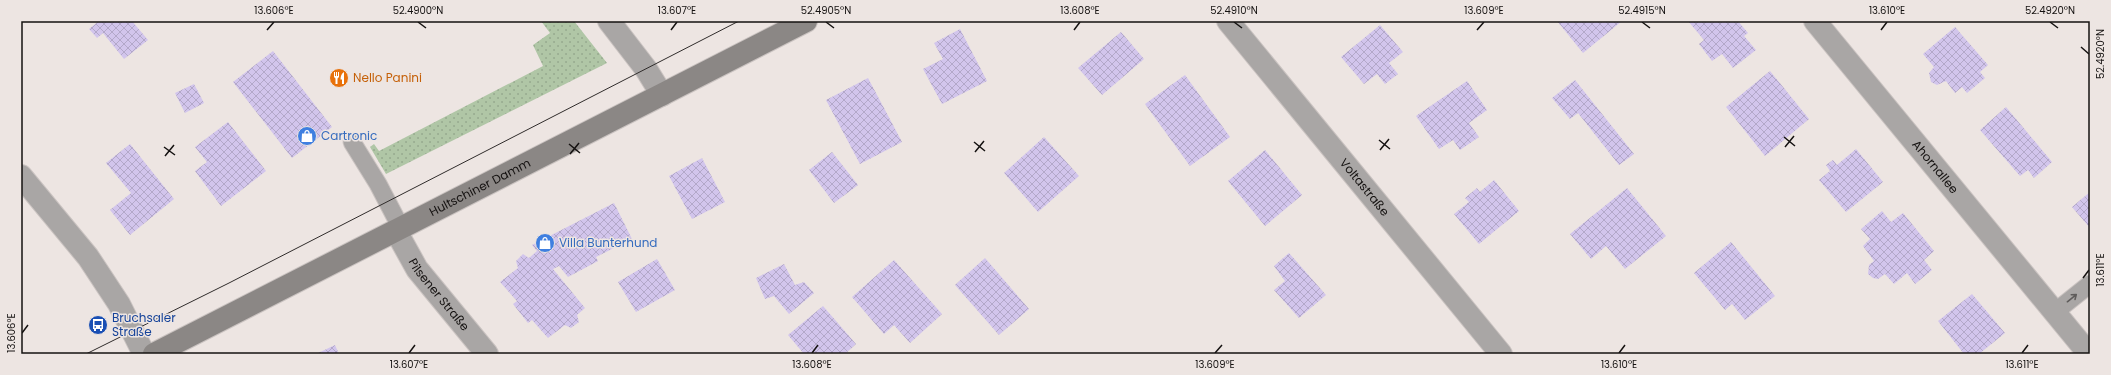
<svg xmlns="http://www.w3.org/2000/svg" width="2111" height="375" font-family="Poppins,sans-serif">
<defs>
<pattern id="grass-dots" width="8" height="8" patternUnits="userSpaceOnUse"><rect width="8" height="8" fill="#b0c6a6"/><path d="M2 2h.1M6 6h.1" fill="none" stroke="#96a98e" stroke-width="1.8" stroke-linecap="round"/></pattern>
<pattern id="building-cross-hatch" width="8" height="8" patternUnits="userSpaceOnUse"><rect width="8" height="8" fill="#d2c5ec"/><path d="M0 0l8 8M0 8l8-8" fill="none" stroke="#b3a8c9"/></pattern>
</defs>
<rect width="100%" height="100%" fill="#ede5e2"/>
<path fill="url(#grass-dots)" d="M541 21H574L607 63 386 174 370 147 374 144 379 151 543 66 533 45 550 33Z"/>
<g fill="url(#building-cross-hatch)">
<path d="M99 21H132L148 40 124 59 103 33 97 38 89 29Z"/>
<path d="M1557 21H1622L1583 53Z"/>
<path d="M1688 21H1738L1748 33 1744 36 1756 50 1733 68 1722 54 1712 61 1699 44 1704 40Z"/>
<path d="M1380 25 1403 52 1389 63 1398 74 1385 84 1377 74 1364 84 1341 57Z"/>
<path d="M1955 27 1988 65 1980 72 1985 78 1967 93 1962 87 1955 93 1946 81 1937 85 1931 82 1929 73 1934 67 1923 54Z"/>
<path d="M960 29 987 81 942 104 923 69 943 59 934 43Z"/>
<path d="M1121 32 1144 59 1102 95 1078 68Z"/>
<path d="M273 51 332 127 292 158 233 82Z"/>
<path d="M1770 71 1809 119 1765 156 1726 107Z"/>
<path d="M1185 75 1230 137 1190 166 1145 104Z"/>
<path d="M868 78 902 142 860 164 826 100Z"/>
<path d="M1575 80 1634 154 1619 165 1578 113 1570 119 1552 98Z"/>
<path d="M1467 81 1487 110 1469 123 1479 137 1460 150 1453 140 1439 149 1416 116Z"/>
<path d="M194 84 204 103 185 113 175 93Z"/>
<path d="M2006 107 2052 162 2034 178 2028 170 2020 176 1980 130Z"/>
<path d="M228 122 266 171 221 206 195 171 207 162 195 147Z"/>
<path d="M1044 137 1079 176 1038 212 1004 173Z"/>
<path d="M130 144 174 199 130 235 110 210 131 193 106 163Z"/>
<path d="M1856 149 1883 182 1846 212 1819 180 1830 171 1826 165 1833 160 1837 165Z"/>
<path d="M1265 150 1302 195 1265 226 1228 181Z"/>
<path d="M832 152 858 185 834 203 809 170Z"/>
<path d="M702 158 725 202 692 219 669 176Z"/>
<path d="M1494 180 1519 211 1479 244 1454 214 1469 202 1465 198 1477 188 1480 192Z"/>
<path d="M1627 188 1666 236 1625 269 1606 246 1591 259 1570 234Z"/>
<path d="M2090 192V228L2072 207Z"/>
<path d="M614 203 632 239 596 257 598 261 568 277 559 266 553 269 585 308 577 315 579 322 571 328 565 325 548 338 532 320 528 323 513 304 517 301 500 282 518 268 516 261 523 254 529 258 537 251 532 245Z"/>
<path d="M1882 211 1891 222 1903 213 1934 251 1924 260 1932 270 1915 284 1907 273 1894 284 1885 274 1878 279 1873 278 1868 274 1869 265 1874 261 1863 246 1870 239 1861 229Z"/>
<path d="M1731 242 1775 296 1745 320 1732 304 1725 310 1694 273Z"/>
<path d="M1289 253 1326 295 1299 318 1274 290 1285 281 1274 266Z"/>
<path d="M985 258 1029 309 999 335 955 285Z"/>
<path d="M657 259 675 290 636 312 618 282Z"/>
<path d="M894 260 942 314 910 343 894 325 884 334 852 297Z"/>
<path d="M784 264 795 285 804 282 814 293 789 314 774 296 765 299 756 278Z"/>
<path d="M1972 294 2005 333 1979 354H1964L1938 321Z"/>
<path d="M823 306 856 344 845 354H804L788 335Z"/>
<path d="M335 345 339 354H316Z"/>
</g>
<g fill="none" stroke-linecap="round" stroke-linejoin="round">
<g stroke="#cac3c1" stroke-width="19">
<g id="lane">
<path d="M352 142 378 184 401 228"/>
<path d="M2055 312 2090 284"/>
</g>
</g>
<g stroke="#cac3c1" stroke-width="24">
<g id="street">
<path d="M609 21 646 69 662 95"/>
<path id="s1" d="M1228 21 1501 354"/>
<path id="s2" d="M1815 21 2089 354"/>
<path d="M21 176 88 257 119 304 144 354"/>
<path id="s3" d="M396 231 417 269 487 354"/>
</g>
</g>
<g stroke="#cac3c1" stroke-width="24">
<g id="secondary">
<path id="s4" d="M154 354 806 21"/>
</g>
</g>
<use href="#lane" stroke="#a9a6a5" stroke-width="17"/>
<use href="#street" stroke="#a9a6a5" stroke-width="22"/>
<use href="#secondary" stroke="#8b8785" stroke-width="22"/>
<path stroke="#302c2b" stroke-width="1" d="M86 354 229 283 739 21"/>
</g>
<defs><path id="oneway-shaft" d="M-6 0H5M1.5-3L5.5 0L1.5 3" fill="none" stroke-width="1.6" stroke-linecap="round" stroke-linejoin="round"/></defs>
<use stroke="#5f5c5b" href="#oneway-shaft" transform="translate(2072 298) rotate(-39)"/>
<path fill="none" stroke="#151211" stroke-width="1.5" d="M418 22 426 28M826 22 834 28M1234 22 1242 28M1642 22 1650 28M2050 22 2058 28M267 30 274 22M671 30 677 22M1074 30 1080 22M1477 30 1484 22M1881 30 1887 22M2081 47 2089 54M1784 137 1795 146M1379 140 1390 149M974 142 985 151M569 144 580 153M164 147 175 155M1785 147 1794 136M1380 150 1389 139M975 152 984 141M570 154 579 143M165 156 174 145M2083 278 2089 270M22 333 28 325M409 353 415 345M812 353 818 345M1215 353 1222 345M1619 353 1625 345M2022 353 2028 345"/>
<defs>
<g id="restaurant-disc" transform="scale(1)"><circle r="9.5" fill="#e8710a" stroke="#ede5e2"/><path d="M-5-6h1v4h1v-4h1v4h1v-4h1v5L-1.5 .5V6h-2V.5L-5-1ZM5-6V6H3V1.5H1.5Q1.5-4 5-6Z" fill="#fff"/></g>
<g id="shop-disc" transform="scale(1)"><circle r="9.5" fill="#3f7fe0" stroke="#ede5e2"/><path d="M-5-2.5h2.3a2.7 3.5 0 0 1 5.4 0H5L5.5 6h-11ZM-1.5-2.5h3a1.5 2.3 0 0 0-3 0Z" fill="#fff"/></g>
<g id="bus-disc" transform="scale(1)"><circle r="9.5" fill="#1a4fb4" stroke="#ede5e2"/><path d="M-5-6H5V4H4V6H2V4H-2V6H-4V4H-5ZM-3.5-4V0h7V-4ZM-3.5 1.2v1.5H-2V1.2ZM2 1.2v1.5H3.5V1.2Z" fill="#fff"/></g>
</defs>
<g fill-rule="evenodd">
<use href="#restaurant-disc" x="339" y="78"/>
<use href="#shop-disc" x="307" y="136"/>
<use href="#shop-disc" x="545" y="243"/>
<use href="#bus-disc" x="98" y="325"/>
</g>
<g text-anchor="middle" stroke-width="3" stroke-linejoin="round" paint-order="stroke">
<g font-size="12" fill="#c56008" stroke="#ede5e2" text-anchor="start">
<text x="353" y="82">Nello Panini</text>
</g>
<g font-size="12" fill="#366cbe" stroke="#ede5e2" text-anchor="start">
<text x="321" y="140">Cartronic</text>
<text x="559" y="247">Villa Bunterhund</text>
</g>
<g font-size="12" fill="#151211" stroke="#ede5e2">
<text dy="4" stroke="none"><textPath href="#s2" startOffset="189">Ahornallee</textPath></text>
<text dy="4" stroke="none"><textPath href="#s1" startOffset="215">Voltastraße</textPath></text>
<text dy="4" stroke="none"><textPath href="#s4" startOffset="366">Hultschiner Damm</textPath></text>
<text dy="4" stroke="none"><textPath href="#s3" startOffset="77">Pilsener Straße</textPath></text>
</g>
<g font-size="12" fill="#164399" stroke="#ede5e2" text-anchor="start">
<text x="112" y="322">Bruchsaler<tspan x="112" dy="14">Straße</tspan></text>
</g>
</g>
<rect width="2111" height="375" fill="none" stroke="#ede5e2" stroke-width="44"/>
<rect x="22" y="22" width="2067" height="331" fill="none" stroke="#151211" stroke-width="1.5"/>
<g font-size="10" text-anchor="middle" fill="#151211">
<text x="274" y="14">13.606°E</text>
<text x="418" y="14">52.4900°N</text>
<text x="677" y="14">13.607°E</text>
<text x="826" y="14">52.4905°N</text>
<text x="1080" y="14">13.608°E</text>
<text x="1234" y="14">52.4910°N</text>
<text x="1484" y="14">13.609°E</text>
<text x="1642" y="14">52.4915°N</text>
<text x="1887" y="14">13.610°E</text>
<text x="2050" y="14">52.4920°N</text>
<text transform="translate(2100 54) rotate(-90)" y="4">52.4920°N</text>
<text transform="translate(2100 270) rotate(-90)" y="4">13.611°E</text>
<text transform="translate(11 333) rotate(-90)" y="4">13.606°E</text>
<text x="409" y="368">13.607°E</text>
<text x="812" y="368">13.608°E</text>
<text x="1215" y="368">13.609°E</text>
<text x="1619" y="368">13.610°E</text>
<text x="2022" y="368">13.611°E</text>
</g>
</svg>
